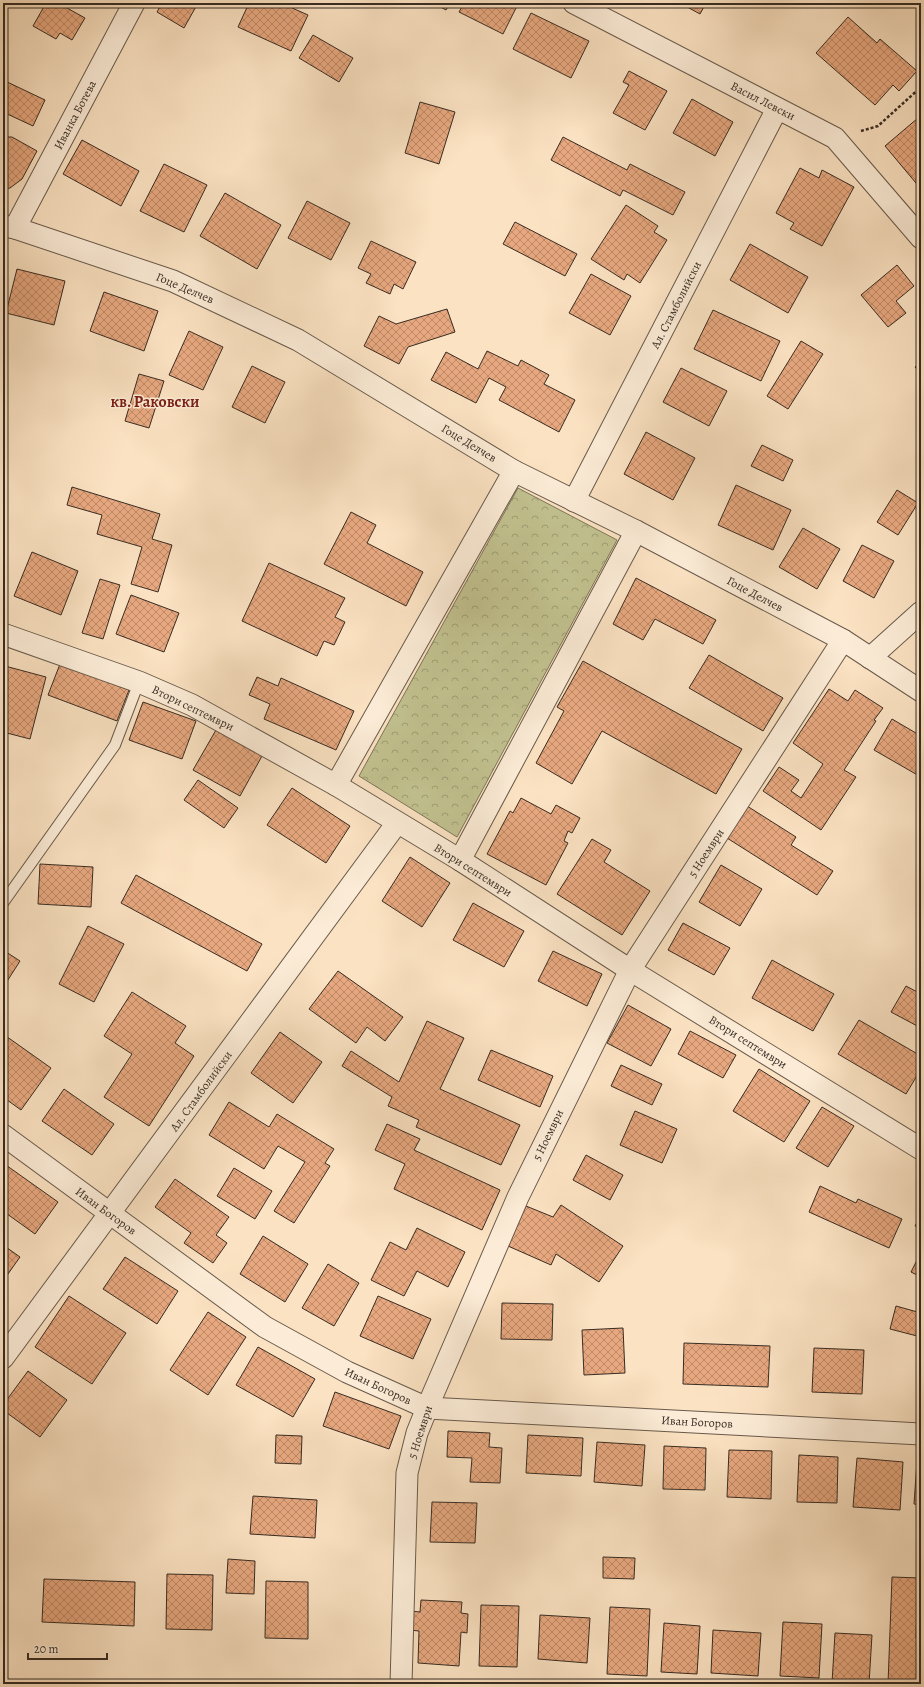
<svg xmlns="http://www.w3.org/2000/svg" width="924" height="1687" font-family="Alegreya,serif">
<defs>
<pattern id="park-crowns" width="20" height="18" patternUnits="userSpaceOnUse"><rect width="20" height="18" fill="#c2c290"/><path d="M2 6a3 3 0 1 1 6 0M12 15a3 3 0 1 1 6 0" fill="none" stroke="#9e9e75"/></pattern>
<pattern id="building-cross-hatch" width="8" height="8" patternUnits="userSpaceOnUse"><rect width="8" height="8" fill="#e8a87f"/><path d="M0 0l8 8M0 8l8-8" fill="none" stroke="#bd8968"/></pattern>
</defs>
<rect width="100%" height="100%" fill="#fbe2c2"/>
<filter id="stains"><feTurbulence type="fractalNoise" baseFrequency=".005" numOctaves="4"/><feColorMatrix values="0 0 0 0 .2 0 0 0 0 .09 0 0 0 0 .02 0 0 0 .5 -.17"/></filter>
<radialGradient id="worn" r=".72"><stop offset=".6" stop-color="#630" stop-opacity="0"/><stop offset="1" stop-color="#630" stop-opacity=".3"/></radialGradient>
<path fill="url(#park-crowns)" stroke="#7c775a" d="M518 488 617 540 457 837 359 776Z"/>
<g fill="url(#building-cross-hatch)" stroke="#372c23">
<path d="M46 3H58L85 18 72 40 60 33 56 39 33 26Z"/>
<path d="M162 3H198L184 28 157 12Z"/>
<path d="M249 3H281L308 15 291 51 238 27Z"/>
<path d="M433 3H450L446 10Z"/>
<path d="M464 3H516L518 4 503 34 459 12Z"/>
<path d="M680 3H706L700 14Z"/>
<path d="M531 13 589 41 571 78 513 49Z"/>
<path d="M848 17 877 43 880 39 917 71 899 91 893 85 875 105 816 53Z"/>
<path d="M313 35 353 58 339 82 299 58Z"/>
<path d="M629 71 667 91 645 130 613 113 629 85 623 82Z"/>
<path d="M3 80 45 100 33 126 3 112Z"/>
<path d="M692 99 733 122 715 156 673 133Z"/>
<path d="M420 102 455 112 439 164 405 153Z"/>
<path d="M918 118 921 121V189L885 146Z"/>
<path d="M3 137H12L37 151 22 179 10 188 3 189Z"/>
<path d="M563 137 627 170 630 164 685 192 673 215 623 190 620 196 551 160Z"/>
<path d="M82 140 139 171 121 206 63 174Z"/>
<path d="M164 164 207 185 184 232 140 211Z"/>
<path d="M800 168 819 178 822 170 854 187 822 246 790 229 794 223 776 213Z"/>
<path d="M225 193 281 225 257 269 200 236Z"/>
<path d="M307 201 350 223 331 260 288 238Z"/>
<path d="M626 205 658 226 654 232 667 240 640 283 627 274 624 280 591 259Z"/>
<path d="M515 222 577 254 565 276 503 244Z"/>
<path d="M371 241 416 262 403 289 394 284 390 294 366 283 371 274 358 268Z"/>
<path d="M750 244 808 277 788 313 730 280Z"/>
<path d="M897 265 914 286 896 301 906 313 888 327 861 295Z"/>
<path d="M17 269 65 281 54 325 6 313Z"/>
<path d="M591 274 631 296 610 335 569 313Z"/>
<path d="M104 292 158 311 144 351 90 331Z"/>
<path d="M447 309 455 332 408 347 399 364 364 346 379 316 396 324Z"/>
<path d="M713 310 780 341 761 381 694 349Z"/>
<path d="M189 331 223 347 203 390 169 375Z"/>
<path d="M801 341 823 354 788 409 767 396Z"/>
<path d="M487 351 518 366 521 360 549 375 544 384 575 400 559 432 499 400 506 387 489 378 476 403 431 380 446 352 478 369Z"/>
<path d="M921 362V374L915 367Z"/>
<path d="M252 366 285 382 265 423 232 407Z"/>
<path d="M681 368 727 391 709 426 663 402Z"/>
<path d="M139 374 164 381 149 428 125 421Z"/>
<path d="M646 432 695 458 673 500 624 474Z"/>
<path d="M762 445 793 460 783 481 751 466Z"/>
<path d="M736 485 791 510 773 550 718 525Z"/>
<path d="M72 487 160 514 152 539 172 545 158 592 131 584 142 547 97 534 102 515 67 505Z"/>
<path d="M897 490 918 503 898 535 877 522Z"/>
<path d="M351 512 376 525 367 543 423 572 406 606 324 564Z"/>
<path d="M803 528 840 549 817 589 779 567Z"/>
<path d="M862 545 894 561 874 598 843 581Z"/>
<path d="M32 552 78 571 61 615 14 596Z"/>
<path d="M269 563 345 598 335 617 345 622 334 645 324 641 317 656 242 621Z"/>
<path d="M636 578 716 620 703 644 655 619 643 640 613 624Z"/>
<path d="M100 579 120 585 103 639 82 633Z"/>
<path d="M131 595 179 613 164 652 116 634Z"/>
<path d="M709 655 783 698 763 731 689 688Z"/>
<path d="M583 661 742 749 716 794 602 731 572 784 536 763 564 711 557 707Z"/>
<path d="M60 664 129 690 117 721 48 695Z"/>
<path d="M5 666 46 677 30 739 3 732V675Z"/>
<path d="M257 677 278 686 281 678 354 711 336 750 264 719 270 704 249 695Z"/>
<path d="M829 689 848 701 855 690 883 708 874 720 876 721 844 770 856 777 821 830 763 791 779 767 799 780 791 791 801 798 823 764 793 743Z"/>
<path d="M143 702 196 721 182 759 129 740Z"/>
<path d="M892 719 921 736V777L874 750Z"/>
<path d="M216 730 262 756 240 796 193 770Z"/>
<path d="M198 780 238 808 224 828 184 800Z"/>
<path d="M292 788 350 826 326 863 267 825Z"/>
<path d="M521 798 551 814 556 805 580 818 572 833 568 831 564 841 568 843 546 885 487 854 510 811 513 813Z"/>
<path d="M747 806 796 837 791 845 833 871 817 895 727 838Z"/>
<path d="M592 839 611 850 604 862 650 891 622 935 557 894Z"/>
<path d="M410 857 450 883 422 927 382 901Z"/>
<path d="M40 864 93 867 91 907 38 904Z"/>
<path d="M721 865 762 889 740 926 699 902Z"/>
<path d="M136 875 262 944 247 971 121 903Z"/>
<path d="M473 903 524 931 504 967 453 940Z"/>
<path d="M683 923 730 948 714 975 668 950Z"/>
<path d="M88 926 124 944 94 1002 59 984Z"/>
<path d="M3 950 20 961 6 983 3 981Z"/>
<path d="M553 951 602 974 587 1006 538 981Z"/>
<path d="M772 960 834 994 813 1031 752 998Z"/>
<path d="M338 971 403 1017 385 1041 367 1027 356 1043 309 1009Z"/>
<path d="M906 986 921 994V1028L891 1012Z"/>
<path d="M132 992 186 1026 175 1043 194 1056 149 1126 104 1097 132 1054 104 1036Z"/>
<path d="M628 1005 671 1029 651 1066 607 1043Z"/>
<path d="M859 1020 921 1056V1069L906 1094 838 1054Z"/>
<path d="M427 1021 464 1038 440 1089 520 1125 501 1165 416 1127 419 1120 388 1106 392 1097 342 1066 351 1051 399 1082Z"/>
<path d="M690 1031 736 1055 723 1078 678 1054Z"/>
<path d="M280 1032 322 1062 293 1103 251 1073Z"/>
<path d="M3 1034 51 1068 21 1110 3 1097Z"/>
<path d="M491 1050 553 1076 540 1107 478 1080Z"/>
<path d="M621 1065 662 1084 652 1105 611 1086Z"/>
<path d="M759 1069 810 1101 784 1142 733 1111Z"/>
<path d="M64 1089 114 1124 92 1155 42 1121Z"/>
<path d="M229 1102 269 1127 277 1114 334 1149 325 1163 330 1166 294 1223 274 1211 305 1162 278 1146 264 1169 209 1135Z"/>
<path d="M822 1107 854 1126 828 1167 796 1148Z"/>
<path d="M635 1111 677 1129 662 1163 620 1145Z"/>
<path d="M387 1124 420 1139 414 1150 500 1190 482 1230 394 1189 405 1164 375 1150Z"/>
<path d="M586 1155 623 1175 610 1200 573 1180Z"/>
<path d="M3 1163 58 1202 35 1234 3 1211Z"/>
<path d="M234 1168 272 1191 255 1219 217 1196Z"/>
<path d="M175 1179 229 1217 216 1235 227 1243 213 1263 184 1243 191 1233 155 1207Z"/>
<path d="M820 1186 856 1203 858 1199 902 1219 889 1248 809 1212Z"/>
<path d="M561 1205 623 1246 599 1282 556 1254 551 1265 508 1246 526 1206 553 1217Z"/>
<path d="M921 1215V1229L915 1226Z"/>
<path d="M417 1228 465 1252 448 1287 417 1271 404 1296 371 1280 390 1242 406 1250Z"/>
<path d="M263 1236 308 1264 285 1302 240 1274Z"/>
<path d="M3 1245 20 1257 3 1281Z"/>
<path d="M921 1252V1277L911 1272Z"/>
<path d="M125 1257 178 1291 157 1324 103 1289Z"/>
<path d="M328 1264 359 1283 334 1326 302 1308Z"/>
<path d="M69 1296 126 1333 92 1384 35 1347Z"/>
<path d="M378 1296 431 1319 413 1359 360 1336Z"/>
<path d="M502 1303 553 1304 552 1340 501 1339Z"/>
<path d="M896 1306 921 1313V1337L890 1329Z"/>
<path d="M208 1312 246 1337 208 1395 170 1370Z"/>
<path d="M623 1328 625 1373 584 1375 582 1330Z"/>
<path d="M684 1343 770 1346 768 1387 683 1384Z"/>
<path d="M258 1347 315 1379 293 1417 236 1385Z"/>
<path d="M814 1348 864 1350 862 1394 812 1392Z"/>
<path d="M28 1371 67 1400 40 1437 3 1410V1405Z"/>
<path d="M335 1392 401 1416 389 1449 323 1426Z"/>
<path d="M448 1431 490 1433 489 1447 502 1448 500 1483 470 1482 472 1458 447 1457Z"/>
<path d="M276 1435 302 1436 301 1464 275 1463Z"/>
<path d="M528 1435 583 1438 581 1476 526 1473Z"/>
<path d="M597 1442 645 1445 642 1486 594 1482Z"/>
<path d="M664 1446 706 1448 705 1490 663 1489Z"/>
<path d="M729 1450 772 1451 771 1499 727 1497Z"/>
<path d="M799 1455 838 1457 837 1503 797 1502Z"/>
<path d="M857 1458 903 1462 900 1510 853 1507Z"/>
<path d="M917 1461H921V1505L914 1504Z"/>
<path d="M3 1492 7 1495 3 1500Z"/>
<path d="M253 1496 317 1500 315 1538 250 1534Z"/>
<path d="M432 1502 477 1503 475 1543 430 1542Z"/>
<path d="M603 1557 635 1558 634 1579 603 1578Z"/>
<path d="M228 1559 255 1561 254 1594 226 1593Z"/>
<path d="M167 1574 213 1575 212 1630 166 1629Z"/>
<path d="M892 1577 921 1578V1603H917L916 1638H921V1684H888Z"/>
<path d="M44 1579 135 1582 134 1626 42 1622Z"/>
<path d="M266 1581 308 1582V1639L265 1638Z"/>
<path d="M421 1600 462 1602 461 1613 468 1614 467 1633 461 1632 459 1666 418 1663 419 1631 409 1630 410 1611 420 1612Z"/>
<path d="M481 1605 519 1606 517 1667 479 1666Z"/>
<path d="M610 1607 650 1609 647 1676 607 1674Z"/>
<path d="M540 1615 590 1618 587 1663 538 1659Z"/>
<path d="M783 1622 822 1624 819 1678 780 1676Z"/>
<path d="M664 1623 700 1626 697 1674 661 1672Z"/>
<path d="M713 1630 761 1633 758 1676 711 1673Z"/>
<path d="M835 1633 872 1635 869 1684 832 1683Z"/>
</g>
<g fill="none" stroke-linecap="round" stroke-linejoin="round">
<g stroke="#685a4b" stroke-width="12">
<path id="lane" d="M3 903 115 745 139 682"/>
</g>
<g stroke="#685a4b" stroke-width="23">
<g id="street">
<path d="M574 3 835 138 921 238"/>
<path d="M3 226 15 228 173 281 298 340 514 471 636 531 843 640 921 691"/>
<path d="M15 228 134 3"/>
<path d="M574 501 777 109"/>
<path d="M3 634 139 682 192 705 336 785 460 860 630 970 921 1149"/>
<path d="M870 658 921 612"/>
<path d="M336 785 514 471"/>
<path d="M460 860 636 531"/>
<path d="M3 1135 265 1327 347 1372 427 1408 921 1434"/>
<path d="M3 1358 397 823"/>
<path d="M401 1684 407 1473 417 1433 427 1408 518 1197 630 970 843 640"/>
</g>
</g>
<path stroke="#372c23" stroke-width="2.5" stroke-dasharray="3 2" stroke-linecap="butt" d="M861 131 878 126 921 87"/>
<use href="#lane" stroke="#fcecd7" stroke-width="10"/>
<use href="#street" stroke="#fcecd7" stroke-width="21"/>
</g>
<g text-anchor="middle" stroke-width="3" stroke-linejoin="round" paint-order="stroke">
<g font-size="12" fill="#372c23" stroke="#fcecd7">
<text transform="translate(763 101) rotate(27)" y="4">Васил Левски</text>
<text transform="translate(75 115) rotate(-62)" y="4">Иванка Ботева</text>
<text transform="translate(185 288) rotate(23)" y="4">Гоце Делчев</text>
<text transform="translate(676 305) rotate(-63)" y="4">Ал. Стамболийски</text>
<text transform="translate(469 443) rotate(31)" y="4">Гоце Делчев</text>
<text transform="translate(755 594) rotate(28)" y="4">Гоце Делчев</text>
<text transform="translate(193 708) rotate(26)" y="4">Втори септември</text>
<text transform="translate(706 853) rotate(-57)" y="4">5 Ноември</text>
<text transform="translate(473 870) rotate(32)" y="4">Втори септември</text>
<text transform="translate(748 1042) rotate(32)" y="4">Втори септември</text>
<text transform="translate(201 1091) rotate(-54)" y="4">Ал. Стамболийски</text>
<text transform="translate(548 1135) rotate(-64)" y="4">5 Ноември</text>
<text transform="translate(106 1211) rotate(36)" y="4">Иван Богоров</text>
<text transform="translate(378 1386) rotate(25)" y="4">Иван Богоров</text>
<text transform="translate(697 1422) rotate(3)" y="4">Иван Богоров</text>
<text transform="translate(420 1432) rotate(-72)" y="4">5 Ноември</text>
</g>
<g font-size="16" font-weight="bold" fill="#7a1f14" stroke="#fcecd7">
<text x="155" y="407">кв. Раковски</text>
</g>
</g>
<rect width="924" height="1687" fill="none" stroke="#fbe2c2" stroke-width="16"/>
<rect x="4" y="4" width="916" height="1679" fill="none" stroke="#372c23" stroke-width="2"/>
<rect x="8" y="8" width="908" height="1671" fill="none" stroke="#372c23"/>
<path d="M28 1653v6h79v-6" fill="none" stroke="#372c23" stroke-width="2"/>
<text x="34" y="1653" font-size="12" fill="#372c23" stroke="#fcecd7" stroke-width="3" paint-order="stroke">20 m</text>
<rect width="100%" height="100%" filter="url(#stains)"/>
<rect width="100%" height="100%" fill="url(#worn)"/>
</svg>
